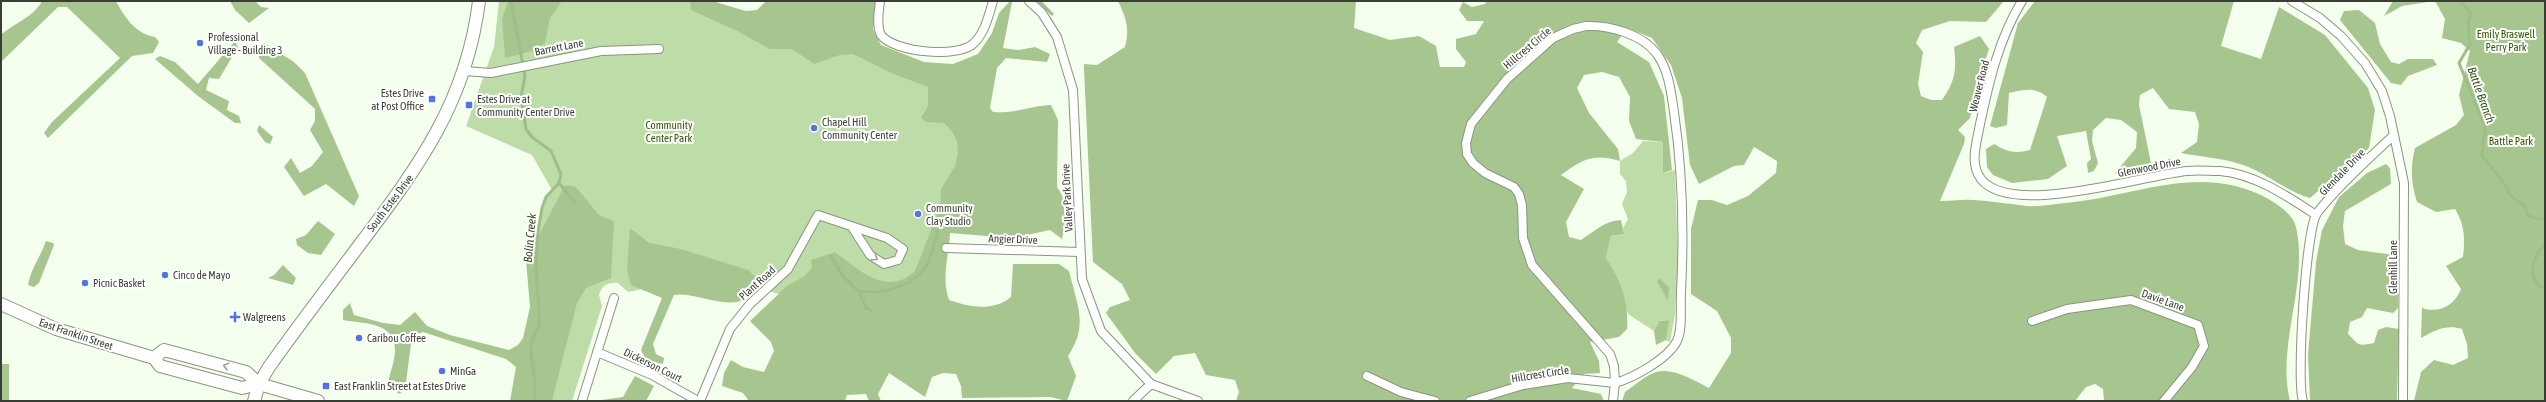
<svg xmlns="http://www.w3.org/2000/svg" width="2546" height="402" font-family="'Asap Condensed',sans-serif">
<rect width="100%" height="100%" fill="#f5ffee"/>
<g fill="#bedca7">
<path d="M499 1H694L978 85 918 331 775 293 688 261 680 281 628 292 618 283C608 282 602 285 599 295L602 306 572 401H534L537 238 542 208 546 197 552 190 532 155 466 126 494 47Z"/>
<path d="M1643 141 1663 142V173L1675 170 1678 259 1675 314 1670 342 1666 340 1668 320 1659 321 1654 331 1628 314 1606 258 1611 236 1624 234 1623 228 1628 219 1622 204 1627 192 1626 181 1620 174V161L1633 153Z"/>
</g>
<g fill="#a7c68f">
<path d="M42 1H116C125 18 136 34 155 37L159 42 153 53 132 56 48 138 44 133 52 122 120 58 67 7H58L1 62V35C14 23 34 17 42 1Z"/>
<path d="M230 1H255L261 7 269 8 249 23 235 10Z"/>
<path d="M508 1H562L550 18 545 43 533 51 505 58 502 19Z"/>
<path d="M690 1H712L746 11 757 10 766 1H877L873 29 881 45 924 62 953 64 978 54 992 33 999 13 1010 1 1012 2 1003 48 1019 50 1035 47 1050 54 1047 62 1006 58 997 68 990 108 993 112C1015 114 1029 106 1051 105L1058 120 1057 187C1069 203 1066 221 1062 239L1050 230 1012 238 950 233C949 256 941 278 949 300 969 307 993 312 1011 297L1013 264H1059L1069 271C1077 305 1089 325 1068 356L1076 376 1067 401 1050 397 962 398 961 386 956 374 943 373 932 377 925 397 889 373 878 394 881 401H869L866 394 847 395 845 401H749L743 393 722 386 724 373 731 360 743 367 764 372 774 351 771 342 750 321 787 286 803 277 812 268 811 260 835 252C858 269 887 298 915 271L940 207 941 189 955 166 958 153 957 141 951 130 944 123 926 122 921 118 928 106V87L891 73 853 54 840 55 814 64 792 49H770L737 31 691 10Z"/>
<path d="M1118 1H1356L1354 28 1390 40 1419 36 1436 46 1440 67H1464L1466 62 1456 49V39L1476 34 1484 21H1467L1459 10 1463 2 1472 7 1485 4 1487 1H2004L1986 22 1950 21 1922 30 1916 43 1923 52 1918 84 1921 96 1931 100H1942C1955 82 1957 69 1954 47L1980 36 1989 49 1977 85 1970 118 1958 130 1965 137 1964 144 1940 201C1951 201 1963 199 1973 200 1991 201 2009 204 2027 206 2040 207 2054 204 2066 203 2135 197 2203 161 2270 200 2280 206 2293 215 2296 227 2309 284 2276 344 2290 401H2104L2103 389 2095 384 2086 387 2075 401H1622L1625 392C1634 386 1646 375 1656 372 1673 367 1695 381 1709 388L1731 353V338L1717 311 1691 294V229L1698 200H1712L1727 205 1748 196 1776 173 1777 161 1754 147 1744 165 1734 166 1699 184 1690 165 1682 98 1671 65 1652 38 1627 28 1617 42 1649 62 1664 96 1672 170 1663 173V142L1636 139 1629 121 1630 97 1619 77 1602 72 1584 75 1577 88 1589 113 1618 149 1620 161C1593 153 1583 159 1561 175L1584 189 1566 222 1569 237 1581 240C1595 231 1604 221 1621 220L1624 234 1611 236 1606 258C1621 281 1629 302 1627 329L1619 337 1590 342 1599 361 1600 373 1584 374 1572 388 1601 394 1604 401H1236L1239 392 1235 380 1206 375 1195 353 1174 356 1156 374 1135 353 1106 313 1110 307 1130 300 1122 284 1093 262 1084 69V64L1097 65 1125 47C1130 28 1126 18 1118 1Z"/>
<path d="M2035 1H2234L2221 46 2261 59 2279 7 2325 35 2368 88 2375 110 2369 148 2310 198C2285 191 2267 173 2243 165 2224 158 2202 157 2181 153L2197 142 2199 124 2195 112 2169 109 2153 88 2140 95 2139 105 2151 163C2142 174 2129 176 2115 173L2136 148 2137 132 2121 120 2106 118 2093 130 2092 141 2098 163 2094 171 2088 173 2087 163 2091 159 2086 131 2057 136 2067 166 2048 179 2012 183 1993 175 1987 167 1986 149 1994 144C2007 152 2015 154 2030 150L2047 97C2036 86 2023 90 2009 93L2007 125 1996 128 1990 126 2018 23Z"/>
<path d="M2393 1H2434L2402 6 2384 16Z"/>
<path d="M2435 1H2545V401H2414L2421 372 2434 360 2453 365 2468 358 2467 344 2462 329C2447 324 2435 330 2421 338L2422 308C2439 314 2455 305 2461 289L2446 266 2463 257C2465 239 2465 225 2455 209L2436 212 2417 202C2411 184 2410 168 2415 148L2456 125 2464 115 2459 95 2470 51 2461 43 2442 38 2445 19Z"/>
<path d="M2359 10 2375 23 2380 44 2391 62 2399 64 2408 59H2433L2437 65 2408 76 2401 85 2391 83 2340 20 2344 11Z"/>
<path d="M235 41 238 47 219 79 209 78 206 90 229 101 227 110 239 116 241 123H235L198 96 155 59 160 56 175 62 198 84Z"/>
<path d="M264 43 294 62 305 73 359 196 354 206 326 184 304 196 284 167 291 158 300 173 312 166 323 152 310 130 315 121V109L259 58V51Z"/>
<path d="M259 125 273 137 270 144 265 142 257 131Z"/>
<path d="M2386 164 2390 168 2391 184 2345 211 2343 226 2345 244 2358 250 2394 255 2398 259V308L2393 313 2367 308 2362 317 2350 322 2348 334C2359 344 2356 347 2374 343L2378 330 2386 327 2399 329 2397 401H2310L2308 355 2316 262 2322 230 2339 197 2367 173Z"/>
<path d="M565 185 576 187 599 215 614 221 611 278 586 288 577 303 552 401H510L516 367 506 359 423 332 412 336 405 390 399 394 388 383C390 373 395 360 395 350 395 322 365 324 343 320V310L350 303 354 315 383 323 400 325 415 312 427 326 450 335 509 350 518 345 523 338 530 307 526 260Z"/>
<path d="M318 221 335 234 321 255 308 253 297 245 296 239 306 235Z"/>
<path d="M630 228 649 243 681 249 748 270 759 280C755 286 751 294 746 298 729 311 693 291 674 295L653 344 656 354 664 358 663 364 646 360 641 350 662 298 631 285 627 270Z"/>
<path d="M46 241 53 243 54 245 39 283 34 287 28 285C31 268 41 256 46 241Z"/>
<path d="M283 265 296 278 293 285 268 278 274 275Z"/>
<path d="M1659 278 1669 287 1668 300 1657 282Z"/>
<path d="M1669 320 1666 340 1656 345 1654 331 1659 321Z"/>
<rect x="1" y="364" width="8" height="37"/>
<path d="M635 376 654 386 646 401H594L623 397Z"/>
</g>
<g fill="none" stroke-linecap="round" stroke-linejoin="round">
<g stroke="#9fbe87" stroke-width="3">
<path d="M511 1 525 76 521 97 526 129 532 137 551 151 561 174 559 183 546 197 542 208 537 238 536 271 539 309V325L532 340 531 353 535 385 534 401"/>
<path d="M1039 1 1052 14"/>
<path d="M2460 1 2471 13 2468 23 2470 44 2459 63 2485 127 2482 156 2501 179 2511 196 2525 206 2527 215 2534 218 2545 219"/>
<path d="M559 183 575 203"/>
<path d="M2545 245C2533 256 2527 274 2540 287L2545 288"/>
<path d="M831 256 842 275 859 292C868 290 878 294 886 291 926 279 928 268 938 230"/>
<path d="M859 292 866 308 872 311"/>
</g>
<g stroke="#88967d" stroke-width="10">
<g id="street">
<path d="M880 1C879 10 876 26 881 35 893 52 959 59 974 43 985 33 989 14 993 1"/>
<path d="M1029 1 1042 13 1057 37 1073 90 1082 279 1101 331 1151 384 1198 401"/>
<path d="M2022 1C1999 38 1989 82 1980 124 1977 142 1969 163 1981 179 2011 218 2143 175 2187 171 2197 170 2209 171 2220 171 2255 174 2287 196 2316 215"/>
<path d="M2292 1 2320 18 2341 36 2365 63 2382 91 2390 116 2404 183 2403 401"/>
<path d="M1586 26C1609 25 1642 34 1657 54 1669 71 1671 92 1674 112 1683 173 1684 232 1681 293 1680 308 1683 328 1677 341 1668 359 1633 378 1615 383L1614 366 1610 354 1532 265 1523 238 1522 205 1519 194 1514 187 1485 173 1473 163 1467 154 1466 143 1471 124 1507 79 1553 38 1573 29Z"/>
<path d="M465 71 491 73 601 51 659 49"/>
<path d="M946 248 1080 252"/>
<path d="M2032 321 2067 309 2131 300 2198 325 2204 346 2192 367 2164 401"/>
<path d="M597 352 652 375 698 401"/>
<path d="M1367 376 1401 392 1435 401"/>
<path d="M582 401 614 298"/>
<path d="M700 401 730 329 750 304 788 269 818 215 887 238 903 249 898 260 884 264 870 255 852 227"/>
<path d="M1133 401 1151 384"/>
<path d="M1470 401 1523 385 1568 378 1615 383 1613 401"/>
<path d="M2303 401C2296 381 2306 229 2317 213 2336 188 2370 157 2394 135"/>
</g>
</g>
<g stroke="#88967d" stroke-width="14">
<g id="secondary">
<path d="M1 304 56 329 154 358 160 366 242 388 259 384"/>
<path d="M154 358 164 350 246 372 259 384 318 401"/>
<path d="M254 401 259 384 269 367C296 329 324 292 352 255 414 172 466 107 479 1"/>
</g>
</g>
<use href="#street" stroke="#fff" stroke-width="8"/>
<use href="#secondary" stroke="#fff" stroke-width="12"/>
</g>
<defs><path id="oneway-chevron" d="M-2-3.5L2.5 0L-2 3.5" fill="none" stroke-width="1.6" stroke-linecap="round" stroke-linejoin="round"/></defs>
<g stroke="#9c9e99">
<use href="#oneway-chevron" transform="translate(875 258) rotate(35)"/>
<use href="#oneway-chevron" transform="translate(226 366) rotate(-165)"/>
</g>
<g fill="#5472e7" stroke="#fff" stroke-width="1.5">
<circle cx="200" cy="43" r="4"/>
<rect x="428" y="95" width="8" height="8" rx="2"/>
<rect x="465" y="101" width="8" height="8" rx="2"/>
<circle cx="814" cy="128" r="4"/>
<circle cx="918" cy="214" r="4"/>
<circle cx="165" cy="275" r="4"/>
<circle cx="85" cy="283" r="4"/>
<path d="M233 311h4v4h4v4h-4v4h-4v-4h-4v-4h4z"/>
<circle cx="359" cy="338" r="4"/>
<circle cx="442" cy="371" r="4"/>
<rect x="322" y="382" width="8" height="8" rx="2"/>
</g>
<g text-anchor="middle" stroke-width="4" stroke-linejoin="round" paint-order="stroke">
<g font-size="11" fill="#335703" stroke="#fff">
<text x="2506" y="38">Emily Braswell<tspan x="2506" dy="13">Perry Park</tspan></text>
<text x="669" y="129">Community<tspan x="669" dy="13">Center Park</tspan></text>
<text x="2511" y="145">Battle Park</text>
</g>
<g font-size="11" fill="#383e33" stroke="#fff" text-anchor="start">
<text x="208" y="41">Professional<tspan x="208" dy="13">Village - Building 3</tspan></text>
<text x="424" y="97" text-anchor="end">Estes Drive<tspan x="424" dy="13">at Post Office</tspan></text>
<text x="477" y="103">Estes Drive at<tspan x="477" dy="13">Community Center Drive</tspan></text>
<text x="822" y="126">Chapel Hill<tspan x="822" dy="13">Community Center</tspan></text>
<text x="926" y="212">Community<tspan x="926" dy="13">Clay Studio</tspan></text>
<text x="173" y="279">Cinco de Mayo</text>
<text x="93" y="287">Picnic Basket</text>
<text x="243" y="321">Walgreens</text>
<text x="367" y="342">Caribou Coffee</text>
<text x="450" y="375">MinGa</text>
<text x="334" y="390">East Franklin Street at Estes Drive</text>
</g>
<g font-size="11" fill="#383e33" stroke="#fff">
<text transform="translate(559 47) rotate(-11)" y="4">Barrett Lane</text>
<text transform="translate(1527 48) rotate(-40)" y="4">Hillcrest Circle</text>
<text transform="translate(1979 86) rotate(-76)" y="4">Weaver Road</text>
<text transform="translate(2149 167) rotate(-11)" y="4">Glenwood Drive</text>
<text transform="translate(2342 172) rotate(-46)" y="4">Glendale Drive</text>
<text transform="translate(1067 198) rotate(-93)" y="4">Valley Park Drive</text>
<text transform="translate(390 203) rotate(-53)" y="4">South Estes Drive</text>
<text transform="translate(1013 239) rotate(2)" y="4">Angier Drive</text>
<text transform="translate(2393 267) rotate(-90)" y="4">Glenhill Lane</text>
<text transform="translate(757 283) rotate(-42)" y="4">Plant Road</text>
<text transform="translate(2163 300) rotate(20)" y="4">Davie Lane</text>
<text transform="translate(76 334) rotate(19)" y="4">East Franklin Street</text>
<text transform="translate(653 365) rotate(26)" y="4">Dickerson Court</text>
<text transform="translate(1540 374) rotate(-9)" y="4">Hillcrest Circle</text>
</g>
<g font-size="12" font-style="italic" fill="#324f15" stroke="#fff">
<text transform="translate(2481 95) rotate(70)" y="4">Battle Branch</text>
<text transform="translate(530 238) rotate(-85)" y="4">Bolin Creek</text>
</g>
</g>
<rect width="2546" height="402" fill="none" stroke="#383e33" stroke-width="4"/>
</svg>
